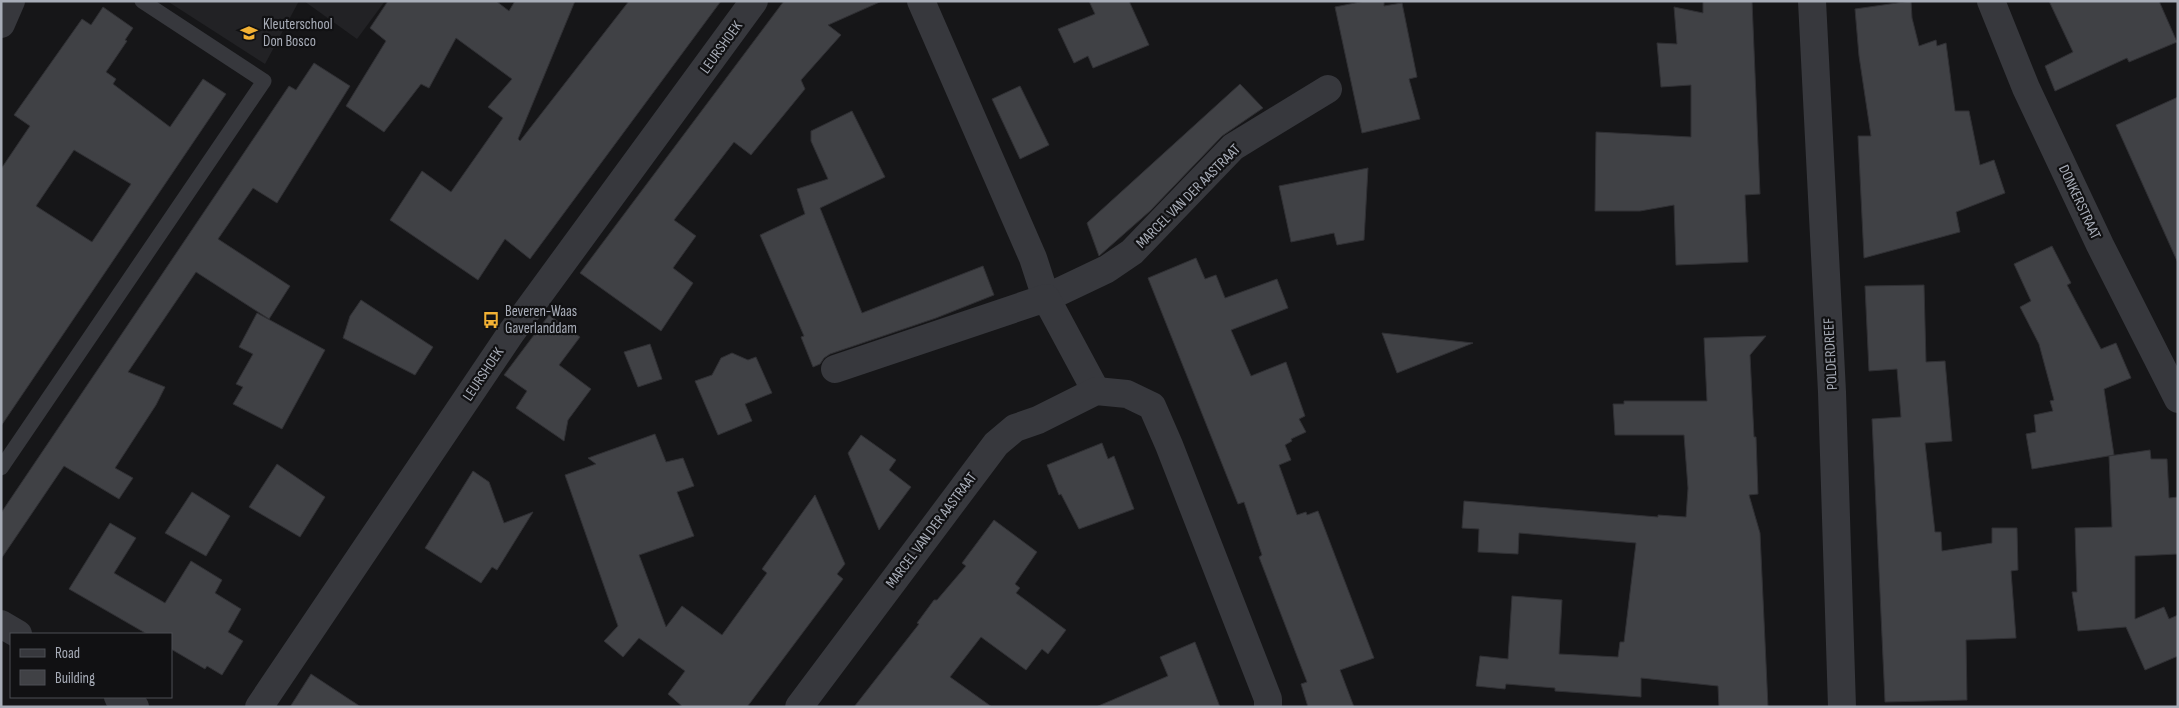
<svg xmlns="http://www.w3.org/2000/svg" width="2179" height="708" font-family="'Sofia Sans Condensed',sans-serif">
<rect width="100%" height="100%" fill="#161618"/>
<g fill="#222225">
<path d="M167 1H299L265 64Z"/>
<path d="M304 1H385L357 39Z"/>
</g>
<g fill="#404145" stroke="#303034" fill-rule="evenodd">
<path d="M388 1H496L509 11 515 1H575L518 139 520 141 629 1H721L530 259 505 239 478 280 390 220 422 171 451 192 503 118 488 107 512 79 456 38 429 88 421 84 384 132 346 106 386 41 370 28Z"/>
<path d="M784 1H882L828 25 841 35 801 80 805 89 751 155 734 142 674 220 696 236 673 268 693 283 661 331 580 273Z"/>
<path d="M1089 1H1129L1149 45 1093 68 1088 56 1074 63 1058 29 1095 14Z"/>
<path d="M1365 1H1384V6L1402 3 1417 77 1409 79 1420 119 1362 133 1335 7Z"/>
<path d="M1703 1H1752L1760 194 1745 195 1748 262 1676 265 1674 205 1640 211H1595L1596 132 1691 137V85L1661 87 1657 43 1677 44 1674 7 1703 13Z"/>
<path d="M1911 1 1912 18 1919 46 1936 40 1937 46 1946 43 1955 111H1969L1980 165 1994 160 2005 193 1956 212 1960 232 1864 258 1858 136H1871L1859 56 1855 9Z"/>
<path d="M2049 1H2159L2177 42 2129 62 2127 58 2055 91 2045 66 2073 52Z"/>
<path d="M103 7 133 28 125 40 127 41 106 72 116 79 113 84 170 127 203 79 226 94 1 426V169L30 126 14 115 82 19 91 25ZM74 150 131 184 92 242 36 206Z"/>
<path d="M314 63 350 86 277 203 253 188 218 239 290 286 269 319 196 272 128 372 165 387 156 405 115 468 133 478 119 499 64 466 1 559V513L289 86 296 90Z"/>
<path d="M1240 84 1263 108 1222 136 1150 211 1099 256 1087 223Z"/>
<path d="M1020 86 1049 145 1020 159 992 99Z"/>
<path d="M2178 97V263L2116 125Z"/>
<path d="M852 111 885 177 820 208 862 313 983 266 994 295 936 318 830 354 824 358 820 364 813 367 801 337 804 336 760 235 805 214 797 189 828 179 811 141V131Z"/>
<path d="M1368 168 1364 240 1337 245 1334 233 1291 242 1279 186Z"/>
<path d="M2052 246 2071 283 2067 285 2101 349 2116 343 2131 378 2104 389 2114 455 2032 469 2026 434 2036 432 2034 415 2053 411 2050 401 2054 400 2039 344 2020 307 2031 301 2014 264Z"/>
<path d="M1196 258 1205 279 1216 275 1225 298 1277 279 1288 308 1231 330 1251 376 1286 362 1305 416 1299 419 1306 432 1291 439 1292 441 1285 445 1291 460 1279 465 1297 515 1306 512 1307 515 1318 511 1374 658 1340 670 1354 707H1308L1301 684 1307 682 1259 557 1262 555 1244 502 1238 504 1148 278Z"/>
<path d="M1924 285 1926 362 1945 361 1952 441 1925 443 1935 532H1941L1942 551 1992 543V528H2017L2018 570 2011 571 2016 638 1966 640 1967 700 1885 702 1872 419 1901 417 1897 369 1869 371 1865 286Z"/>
<path d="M361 300 433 347 415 375 343 338 350 316Z"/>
<path d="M257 313 325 350 282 429 233 404 243 387 236 384 253 354 239 347Z"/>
<path d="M549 315 580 337 559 365 591 389 568 420 564 441 516 408 527 391 504 375Z"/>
<path d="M1382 333 1473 343 1397 373Z"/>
<path d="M1766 336 1750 355 1754 437H1756L1758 494 1749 495 1760 533 1768 707H1719L1718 686 1641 678V697L1555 691V688L1506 684 1505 689 1476 686 1480 656 1508 659 1512 596 1562 600 1559 654 1618 657 1620 642H1624L1636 543 1519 533 1518 554 1478 552 1479 529 1462 528 1464 501 1658 517V515L1686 517 1688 488 1684 435H1615L1613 404H1624V401H1707L1704 338Z"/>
<path d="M650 344 662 379 638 387 624 352Z"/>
<path d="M732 353 748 360 756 357 772 393 745 404 752 421 718 435 695 381 712 375 721 358Z"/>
<path d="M655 434 666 462 683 458 694 486 677 492 694 536 639 555 666 627 682 606 722 635 767 573 762 569 815 495 845 564 837 574 843 579 747 707H683L668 694 685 671 639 638 623 657 604 641 618 626 565 475 596 464 588 458Z"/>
<path d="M861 435 896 460 889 470 911 487 879 530 848 453Z"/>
<path d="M1102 443 1108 459 1114 456 1134 509 1079 529 1061 494 1059 495 1047 465Z"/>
<path d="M2150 450 2151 459H2167L2169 498 2178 497V554L2135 556V619L2164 607 2169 619 2178 615V656L2145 670 2126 627 2078 631 2072 592H2077L2075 528 2112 527 2109 456Z"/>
<path d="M277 464 325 497 300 537 249 507Z"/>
<path d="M473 471 489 482 504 523 533 512 497 570 492 567 481 583 425 548Z"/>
<path d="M192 492 230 516 206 556 165 533Z"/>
<path d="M994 520 1037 552 1015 584 1020 588 1016 593 1066 630 1048 654 1042 649 1026 670 981 637 950 677 992 707H854L919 624 917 623 934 600H937L966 566 962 563Z"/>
<path d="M110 523 136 538 114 573 165 603 191 561 222 580 215 593 241 609 228 632 243 641 222 675 207 666 205 669 171 649V634H147L69 589Z"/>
<path d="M1195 642 1220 707H1096L1168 676 1160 657Z"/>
<path d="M311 674 361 707H290Z"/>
</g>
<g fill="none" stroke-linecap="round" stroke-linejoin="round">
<path stroke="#37383d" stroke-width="15" d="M1 468 264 81 142 1"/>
<g stroke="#37383d" stroke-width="28">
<path d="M921 1 1033 258 1046 298 1107 269 1132 252 1233 147 1328 89"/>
<path d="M1812 1 1832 392 1842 707"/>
<path d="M1991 1 2026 88 2100 245 2178 399"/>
<path d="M1 24 11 1"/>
<path d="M835 369 1046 298 1096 391"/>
<path d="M1 624 18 634"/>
<path d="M118 697 135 707"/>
<path d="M799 707 996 444 1015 428 1038 420 1096 391 1127 394 1152 406 1169 445 1268 699V707"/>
</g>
<path stroke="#37383d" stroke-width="28" d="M259 707 511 333 754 1"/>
</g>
<defs>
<g id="school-bare" transform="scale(1.35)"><path d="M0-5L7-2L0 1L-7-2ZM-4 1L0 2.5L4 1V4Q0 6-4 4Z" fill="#f2b134" stroke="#111113" stroke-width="2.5" paint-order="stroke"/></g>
<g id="bus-bare" transform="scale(1.35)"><path d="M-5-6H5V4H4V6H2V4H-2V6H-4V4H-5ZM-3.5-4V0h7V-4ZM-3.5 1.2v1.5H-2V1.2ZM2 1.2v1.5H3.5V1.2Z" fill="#f2b134" stroke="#111113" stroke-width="2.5" paint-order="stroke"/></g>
</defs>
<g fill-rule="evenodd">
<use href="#school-bare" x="249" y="33"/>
<use href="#bus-bare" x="491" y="320"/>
</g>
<g text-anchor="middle" stroke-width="4.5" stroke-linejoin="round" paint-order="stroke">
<g font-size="15" fill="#a8adb8" stroke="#111113" text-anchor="start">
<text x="263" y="29">Kleuterschool<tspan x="263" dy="17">Don Bosco</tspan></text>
<text x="505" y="316">Beveren-Waas<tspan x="505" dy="17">Gaverlanddam</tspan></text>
</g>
<g font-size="15" fill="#a8adb8" stroke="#111113">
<text transform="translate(721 47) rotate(-54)" y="5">LEURSHOEK</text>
<text transform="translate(1188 196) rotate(-45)" y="5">MARCEL VAN DER AASTRAAT</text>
<text transform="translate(2080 202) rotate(65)" y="5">DONKERSTRAAT</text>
<text transform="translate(1830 354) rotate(-93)" y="5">POLDERDREEF</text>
<text transform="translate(483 374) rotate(-56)" y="5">LEURSHOEK</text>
<text transform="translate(931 530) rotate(-53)" y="5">MARCEL VAN DER AASTRAAT</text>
</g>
</g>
<rect width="2179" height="708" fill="none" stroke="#a8adb8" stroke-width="5"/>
<rect x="10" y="633" width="162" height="65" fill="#111113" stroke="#4d4f55"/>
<rect x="20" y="649" width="25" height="8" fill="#37383d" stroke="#4d4f55"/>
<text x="55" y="658" font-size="15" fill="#a8adb8">Road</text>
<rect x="20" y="670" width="25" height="15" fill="#404145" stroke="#4d4f55"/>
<text x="55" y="683" font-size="15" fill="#a8adb8">Building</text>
</svg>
